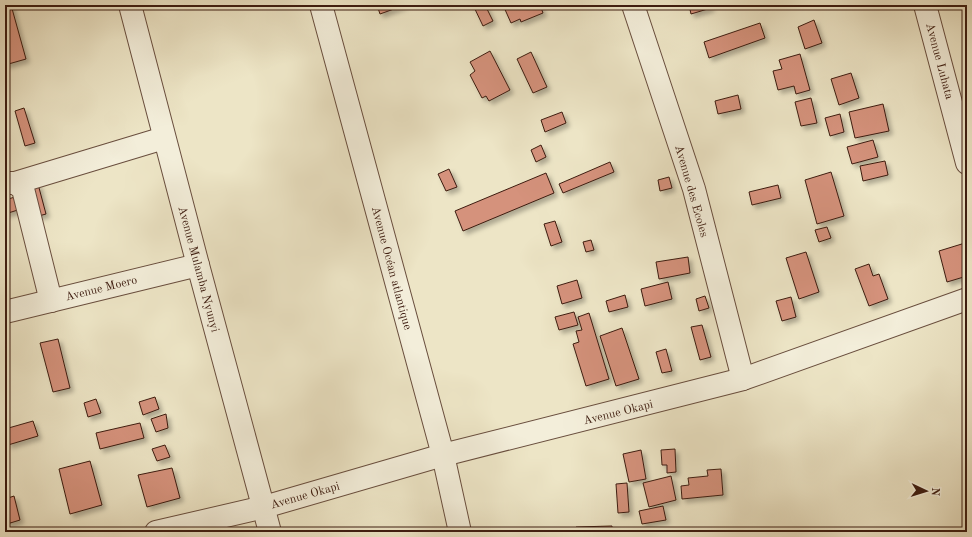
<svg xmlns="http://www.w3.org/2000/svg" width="972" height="537" font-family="'Old Standard TT',serif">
<defs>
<filter id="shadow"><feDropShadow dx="3.5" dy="3.5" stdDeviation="2" flood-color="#0004"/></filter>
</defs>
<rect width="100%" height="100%" fill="#ede5c6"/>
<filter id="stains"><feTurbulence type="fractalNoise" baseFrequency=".005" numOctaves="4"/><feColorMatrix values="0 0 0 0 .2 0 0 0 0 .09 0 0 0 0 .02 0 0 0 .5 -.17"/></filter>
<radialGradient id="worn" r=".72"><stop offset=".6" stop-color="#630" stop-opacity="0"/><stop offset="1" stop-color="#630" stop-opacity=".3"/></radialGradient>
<g fill="#d5927c" stroke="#3d1c10" filter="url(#shadow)">
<path d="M5 5H11L26 59 5 65Z"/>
<path d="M377 5H405L380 14Z"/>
<path d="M473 5H485L493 21 483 26Z"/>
<path d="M503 5H540L543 13 521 22 520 19 511 23Z"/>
<path d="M689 5H710L711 8 691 14Z"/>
<path d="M814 20 822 43 805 49 798 27Z"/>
<path d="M760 23 765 38 709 58 704 42Z"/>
<path d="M490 51 510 90 489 101 486 96 482 98 470 75 475 71 470 62Z"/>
<path d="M531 52 547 87 533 93 517 59Z"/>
<path d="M800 54 810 90 796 94 794 86 778 90 773 71 782 69 779 60Z"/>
<path d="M851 73 859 98 839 105 831 79Z"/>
<path d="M738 95 741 109 718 114 715 101Z"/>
<path d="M811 98 817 123 801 126 795 102Z"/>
<path d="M883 104 889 131 855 138 849 112Z"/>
<path d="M24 108 35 143 25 146 15 111Z"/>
<path d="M562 112 566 123 545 132 541 120Z"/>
<path d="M840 114 844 132 830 136 825 118Z"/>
<path d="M873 140 878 157 852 164 847 147Z"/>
<path d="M541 145 546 157 536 162 531 150Z"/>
<path d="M885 161 888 175 863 181 860 166Z"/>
<path d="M610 162 614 172 563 193 559 184Z"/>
<path d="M449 169 457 187 446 191 438 174Z"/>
<path d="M831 172 844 216 817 224 805 180Z"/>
<path d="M546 173 554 193 463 231 455 211Z"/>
<path d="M669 177 672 188 660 191 658 180Z"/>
<path d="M38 184 46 214 35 217 27 186Z"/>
<path d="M778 185 781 198 752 205 749 192Z"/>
<path d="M18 196 21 209 5 214V200Z"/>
<path d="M555 221 562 242 551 246 544 224Z"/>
<path d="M827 227 831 238 819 242 815 230Z"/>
<path d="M591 240 594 250 586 252 583 242Z"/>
<path d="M965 243 967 251V276L947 282 939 251Z"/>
<path d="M806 252 819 292 799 299 786 258Z"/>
<path d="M688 257 690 273 659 279 656 262Z"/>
<path d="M869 264 873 276 879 274 888 299 869 306 855 269Z"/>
<path d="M577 280 582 298 562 304 557 286Z"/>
<path d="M668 282 672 299 645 306 641 289Z"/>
<path d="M625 295 628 307 609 312 606 301Z"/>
<path d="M705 296 709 308 699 311 696 299Z"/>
<path d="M791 297 796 317 782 321 776 301Z"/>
<path d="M574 312 578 325 559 330 555 317Z"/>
<path d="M589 313 609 379 586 386 573 344 579 342 576 331 582 330 578 317Z"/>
<path d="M702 325 711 357 700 360 691 327Z"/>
<path d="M622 328 639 379 616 386 600 336Z"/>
<path d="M58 339 70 388 53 392 40 343Z"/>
<path d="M666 349 672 371 662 373 656 352Z"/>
<path d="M155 397 159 409 143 415 139 402Z"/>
<path d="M96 399 101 413 88 417 84 403Z"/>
<path d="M166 414 168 428 156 432 151 419Z"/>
<path d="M33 421 38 436 8 445 5 429Z"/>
<path d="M140 423 144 438 100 449 96 433Z"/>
<path d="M165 445 170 457 157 461 152 449Z"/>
<path d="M675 449 676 472 667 473V465H662L661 450Z"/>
<path d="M641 450 646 479 629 482 623 454Z"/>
<path d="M90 461 102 505 70 514 59 469Z"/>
<path d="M172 468 180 498 147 507 138 475Z"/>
<path d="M721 469 723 495 682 499 681 486 689 485 688 478 708 476 707 470Z"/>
<path d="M671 476 676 500 649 507 643 483Z"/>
<path d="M627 483 629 512 618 513 616 484Z"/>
<path d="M14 496 20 520 7 524 5 518V499Z"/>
<path d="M663 506 666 520 642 524 639 511Z"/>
<path d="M612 526V532H576V527Z"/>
<path d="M563 529V532H543Z"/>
</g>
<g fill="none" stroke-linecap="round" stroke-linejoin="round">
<g stroke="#694e3e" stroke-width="24">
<g id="street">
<path d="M130 5 198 265 270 532"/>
<path d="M321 5 443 455 460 532"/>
<path d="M633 5 694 189 743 379"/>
<path d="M925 5 967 163"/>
<path d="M5 183H15L164 138"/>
<path d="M15 183 23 189 51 301"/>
<path d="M5 312 198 265"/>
<path d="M156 532 264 507 443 455 743 379 967 299"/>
</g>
</g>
<use href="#street" stroke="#f3eeda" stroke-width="22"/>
</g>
<g text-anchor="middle" stroke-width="4" stroke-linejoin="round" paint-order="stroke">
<g font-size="12" fill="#3d1c10" stroke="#f3eeda">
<text transform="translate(940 61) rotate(75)" y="4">Avenue Luhata</text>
<text transform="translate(692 191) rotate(74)" y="4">Avenue des Ecoles</text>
<text transform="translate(392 268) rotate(75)" y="4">Avenue Océan atlantique</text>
<text transform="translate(199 269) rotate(75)" y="4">Avenue Mulamba Nyunyi</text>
<text transform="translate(101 288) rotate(-14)" y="4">Avenue Moero</text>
<text transform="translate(618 412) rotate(-14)" y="4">Avenue Okapi</text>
<text transform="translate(305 495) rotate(-16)" y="4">Avenue Okapi</text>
</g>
</g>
<rect width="972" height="537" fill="none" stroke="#ede5c6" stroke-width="20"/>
<rect x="6" y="6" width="960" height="525" fill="none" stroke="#3d1c10" stroke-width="2"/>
<rect x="10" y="10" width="952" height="517" fill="none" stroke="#3d1c10"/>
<g transform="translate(926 491) rotate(94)" stroke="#f3eeda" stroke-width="3" paint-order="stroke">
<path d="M0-3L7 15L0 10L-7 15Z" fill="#3d1c10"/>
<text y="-6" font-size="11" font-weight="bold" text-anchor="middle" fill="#3d1c10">N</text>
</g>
<rect width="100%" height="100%" filter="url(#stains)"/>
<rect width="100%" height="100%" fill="url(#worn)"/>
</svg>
